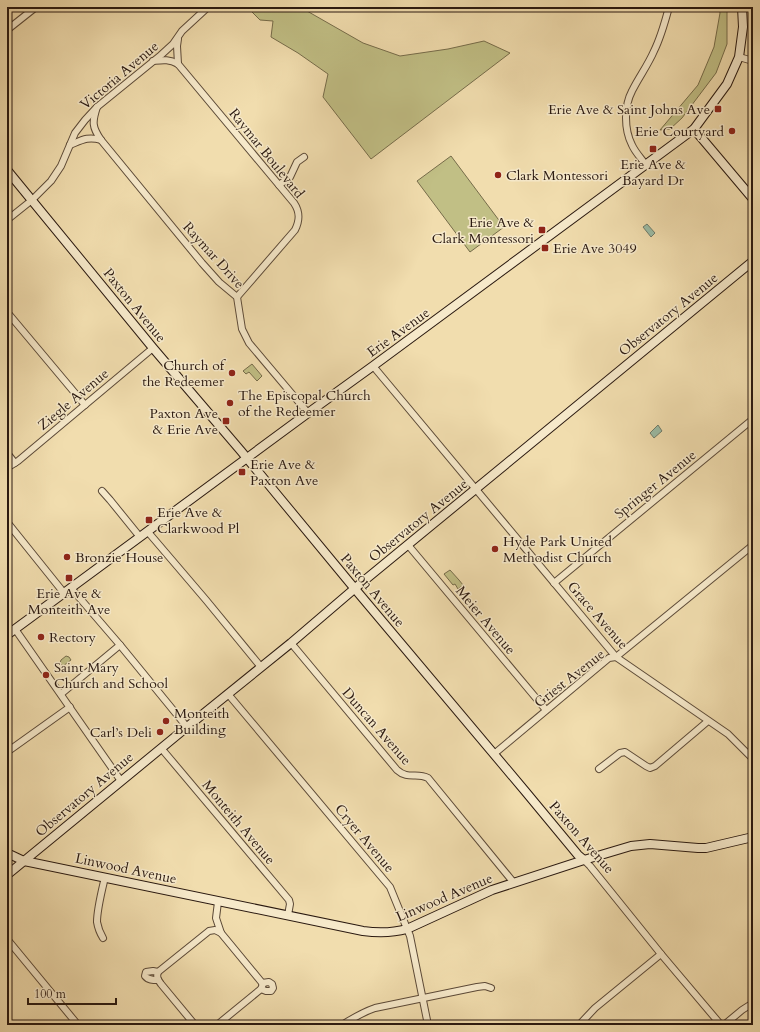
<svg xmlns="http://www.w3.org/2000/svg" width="760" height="1032" font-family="Cardo,serif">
<rect width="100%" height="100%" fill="#f1ddae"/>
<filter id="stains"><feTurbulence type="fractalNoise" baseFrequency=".005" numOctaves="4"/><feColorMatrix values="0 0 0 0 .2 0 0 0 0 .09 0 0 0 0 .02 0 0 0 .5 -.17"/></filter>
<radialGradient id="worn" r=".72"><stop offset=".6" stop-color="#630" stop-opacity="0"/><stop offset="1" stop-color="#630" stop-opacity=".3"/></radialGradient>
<g fill="#c1bf85" stroke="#766c4a">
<path d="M247 7H300L363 43 400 56 448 49 484 41 510 53 371 159 323 97 328 74 298 53 271 37 273 21 260 20Z"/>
<path d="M719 7H727V44L716 73 682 118 670 129 660 130 671 117 698 85 714 47 720 13Z"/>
<path d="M451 156 504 227 470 252 417 181Z"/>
<path d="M252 364 262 376 257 381 249 372 246 374 243 371Z"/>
<path d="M450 570 459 580 463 585 458 589 455 584 453 585 444 574Z"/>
<path d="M66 656 69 657 71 660 63 666 60 663 61 660Z"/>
</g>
<g fill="#9bbca6" stroke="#6e7b6a">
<path d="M647 224 655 233 651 237 643 227Z"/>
<path d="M658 425 662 431 654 438 650 433Z"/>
</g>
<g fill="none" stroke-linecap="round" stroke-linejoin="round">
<g stroke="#5c4a38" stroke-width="8">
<g id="street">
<path d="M7 30 36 7"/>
<path d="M178 39 177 46 178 64"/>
<path d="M739 57 753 61"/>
<path d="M153 61C163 60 169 59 178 64L294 203C300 212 300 220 295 230L237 297"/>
<path d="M97 107C92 122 92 127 101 140L202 263 219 282 237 297 242 329 249 343 308 413"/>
<path d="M70 145C82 140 88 136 101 140"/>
<path d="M646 165C641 158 635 152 632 145 624 129 624 106 632 91 639 77 648 65 654 51 661 37 665 22 669 7"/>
<path d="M279 185 290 177 297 162 304 157"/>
<path d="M7 220 32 200 51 181 61 166 75 133 85 120 97 107 161 55 173 44 182 31 208 7"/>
<path d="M7 312 85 405"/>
<path d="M373 366 616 657 728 734 753 759"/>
<path d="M7 453 15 463"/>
<path d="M7 468 18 461 153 348"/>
<path d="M102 491 110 500 140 537"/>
<path d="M7 522 64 593"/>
<path d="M148 532 206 600 261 667"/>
<path d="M408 545 546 710"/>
<path d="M554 583 753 419"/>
<path d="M71 588 120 645 187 727"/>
<path d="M15 629 121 781"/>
<path d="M291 643 397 770C408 780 417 772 428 778L514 883"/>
<path d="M61 694 120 645"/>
<path d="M228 694 390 887 410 936 428 1025"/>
<path d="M161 748 289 900 290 904 288 915"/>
<path d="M7 752 70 707"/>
<path d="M494 754 609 658 616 657 753 545"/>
<path d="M599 769 620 753 625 752 646 766 650 768 655 766 708 721"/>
<path d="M584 860 590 866 661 954 721 1025"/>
<path d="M218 902 216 918 221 933"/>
<path d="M103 938C100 933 98 928 97 922 97 909 102 890 105 877"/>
<path d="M7 939 78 1025"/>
<path d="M158 980C153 980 148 980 145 976L146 972 153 971 158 972"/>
<path d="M261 989 266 991H271L273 988 272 984 269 982 262 983"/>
<path d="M195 1025 161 984C158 980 156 977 158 972L209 931 215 930 221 933 263 984 261 989 217 1025"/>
<path d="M342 1025C353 1018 363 1012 375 1008L477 987 485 986 491 988"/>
<path d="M579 1025 595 1008 661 954"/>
<path d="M724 1025 742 1010 753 1003"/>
</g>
</g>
<g stroke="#2a1910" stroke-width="10">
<g id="secondary">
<path d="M694 129 753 199"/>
<path d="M7 170 153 348 241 451 350 583 525 791 578 855 584 860"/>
<path d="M7 635 308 413 373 366 694 129 727 84 739 57 743 27 742 7"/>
<path d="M7 853 24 861 34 863 363 931C378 933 392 933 407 929L492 890 584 860 631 846 650 844 698 848H706L753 837"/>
<path d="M7 875 187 727 291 643 360 584 753 261"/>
</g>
</g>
<use href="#street" stroke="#f6e9ca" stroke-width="6"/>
<use href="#secondary" stroke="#f6e9ca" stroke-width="8"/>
</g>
<g fill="#8f2418" stroke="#f6e9ca" stroke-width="1.5">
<rect x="714" y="105" width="8" height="8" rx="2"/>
<circle cx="732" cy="131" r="4"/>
<rect x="649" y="145" width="8" height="8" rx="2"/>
<circle cx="498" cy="175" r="4"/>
<rect x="538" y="226" width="8" height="8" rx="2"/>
<rect x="541" y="244" width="8" height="8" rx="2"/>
<circle cx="232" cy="373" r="4"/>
<circle cx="230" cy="403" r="4"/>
<rect x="222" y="417" width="8" height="8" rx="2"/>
<rect x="238" y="468" width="8" height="8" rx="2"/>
<rect x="145" y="516" width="8" height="8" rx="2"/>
<circle cx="495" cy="549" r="4"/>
<circle cx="67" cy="557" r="4"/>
<rect x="65" y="574" width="8" height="8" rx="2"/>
<circle cx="41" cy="637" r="4"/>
<circle cx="46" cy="675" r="4"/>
<circle cx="166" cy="721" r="4"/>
<circle cx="160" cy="732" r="4"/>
</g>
<g text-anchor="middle" stroke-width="3" stroke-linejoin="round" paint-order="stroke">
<g font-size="14" fill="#2a1910" stroke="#f6e9ca">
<text transform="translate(119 75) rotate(-40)" y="5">Victoria Avenue</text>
<text transform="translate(267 153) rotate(51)" y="5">Raymar Boulevard</text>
<text transform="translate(214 255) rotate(48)" y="5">Raymar Drive</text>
<text transform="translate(135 305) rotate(51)" y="5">Paxton Avenue</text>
<text transform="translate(668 314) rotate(-39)" y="5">Observatory Avenue</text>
<text transform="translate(398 332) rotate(-36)" y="5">Erie Avenue</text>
<text transform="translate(73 399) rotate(-40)" y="5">Ziegle Avenue</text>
<text transform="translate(655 484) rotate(-39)" y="5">Springer Avenue</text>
<text transform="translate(418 520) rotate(-39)" y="5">Observatory Avenue</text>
<text transform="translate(373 590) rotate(50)" y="5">Paxton Avenue</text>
<text transform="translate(598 615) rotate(49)" y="5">Grace Avenue</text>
<text transform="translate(486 620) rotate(50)" y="5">Meier Avenue</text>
<text transform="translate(569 678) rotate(-38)" y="5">Griest Avenue</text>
<text transform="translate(377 726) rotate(49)" y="5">Duncan Avenue</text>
<text transform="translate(84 794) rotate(-40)" y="5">Observatory Avenue</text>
<text transform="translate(239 822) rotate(50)" y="5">Monteith Avenue</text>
<text transform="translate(582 837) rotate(49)" y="5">Paxton Avenue</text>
<text transform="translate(365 838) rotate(50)" y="5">Cryer Avenue</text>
<text transform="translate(126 868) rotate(12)" y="5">Linwood Avenue</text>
<text transform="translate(444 897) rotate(-23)" y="5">Linwood Avenue</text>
</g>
<g font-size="14" fill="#2a1910" stroke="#f6e9ca" text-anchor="start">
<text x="710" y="114" text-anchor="end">Erie Ave &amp; Saint Johns Ave</text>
<text x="724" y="136" text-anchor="end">Erie Courtyard</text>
<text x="653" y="169" text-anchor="middle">Erie Ave &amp;<tspan x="653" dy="16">Bayard Dr</tspan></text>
<text x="506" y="180">Clark Montessori</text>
<text x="534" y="227" text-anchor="end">Erie Ave &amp;<tspan x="534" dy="16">Clark Montessori</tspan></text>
<text x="553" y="253">Erie Ave 3049</text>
<text x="224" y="370" text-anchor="end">Church of<tspan x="224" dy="16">the Redeemer</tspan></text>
<text x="238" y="400">The Episcopal Church<tspan x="238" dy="16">of the Redeemer</tspan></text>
<text x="218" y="418" text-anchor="end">Paxton Ave<tspan x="218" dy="16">&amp; Erie Ave</tspan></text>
<text x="250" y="469">Erie Ave &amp;<tspan x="250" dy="16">Paxton Ave</tspan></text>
<text x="157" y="517">Erie Ave &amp;<tspan x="157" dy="16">Clarkwood Pl</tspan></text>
<text x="503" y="546">Hyde Park United<tspan x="503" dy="16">Methodist Church</tspan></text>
<text x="75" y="562">Bronzie House</text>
<text x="69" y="598" text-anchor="middle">Erie Ave &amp;<tspan x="69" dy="16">Monteith Ave</tspan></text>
<text x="49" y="642">Rectory</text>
<text x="54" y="672">Saint Mary<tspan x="54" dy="16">Church and School</tspan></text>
<text x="174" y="718">Monteith<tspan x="174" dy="16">Building</tspan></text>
<text x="152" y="737" text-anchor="end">Carl’s Deli</text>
</g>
</g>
<rect width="760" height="1032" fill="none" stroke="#f1ddae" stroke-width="24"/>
<rect x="8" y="8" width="744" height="1016" fill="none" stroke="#2a1910" stroke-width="2"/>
<rect x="12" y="12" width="736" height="1008" fill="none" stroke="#2a1910"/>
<path d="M28 998v6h88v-6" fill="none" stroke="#2a1910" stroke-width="2"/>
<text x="34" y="998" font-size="12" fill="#2a1910" stroke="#f6e9ca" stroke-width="3" paint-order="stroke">100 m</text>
<rect width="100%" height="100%" filter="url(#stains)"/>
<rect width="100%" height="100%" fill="url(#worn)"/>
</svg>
